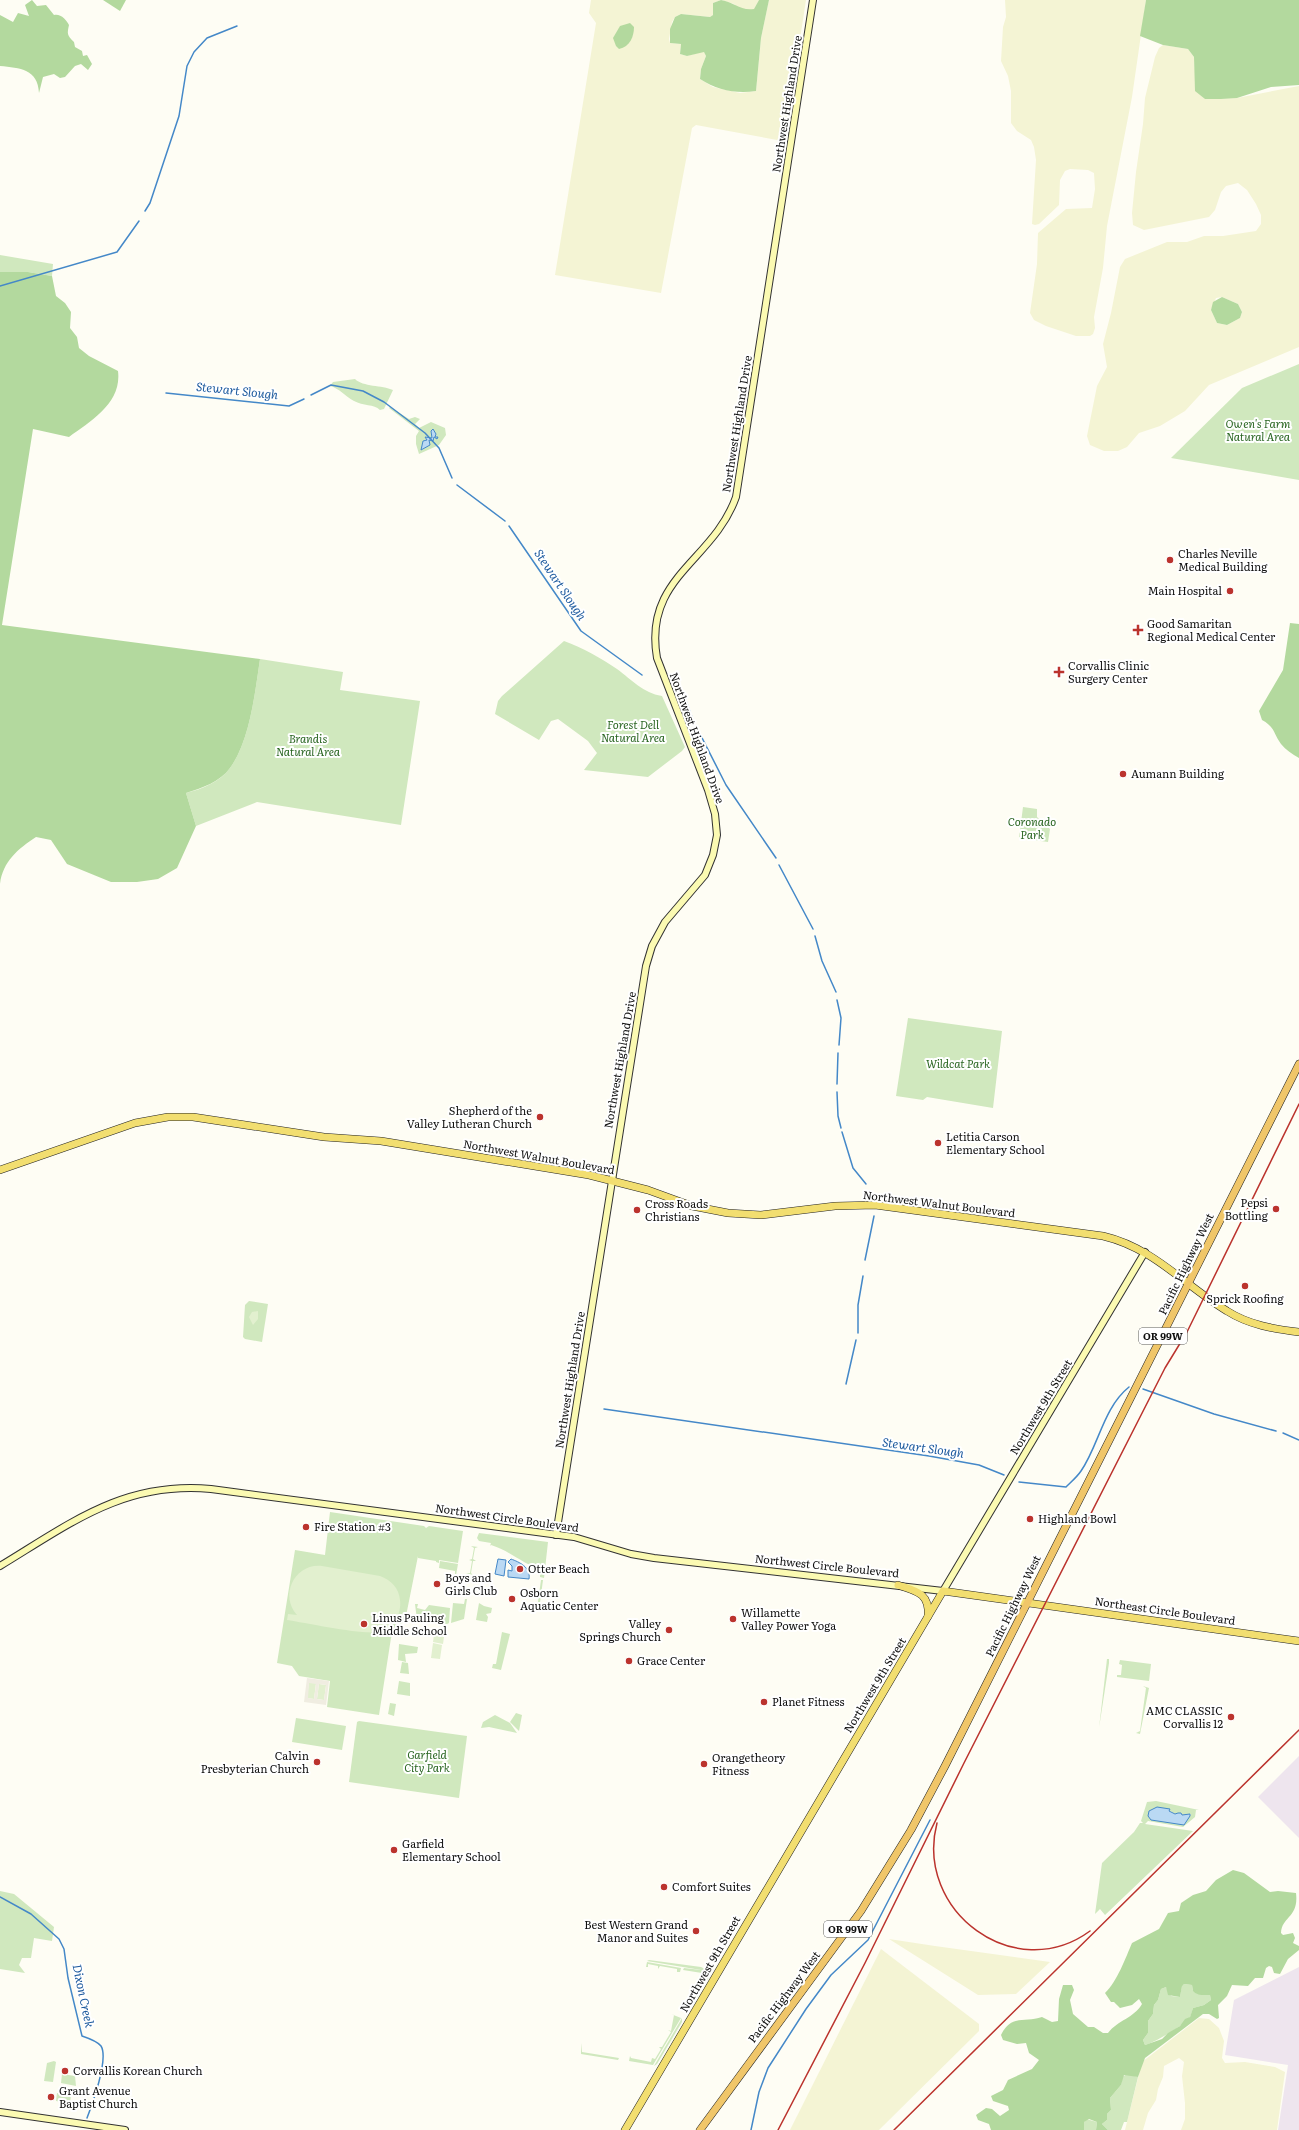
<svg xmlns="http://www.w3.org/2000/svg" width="1299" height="2130" font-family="Literata,serif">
<rect width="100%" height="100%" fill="#fefdf4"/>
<g fill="#eee5ee">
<path d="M1299 1756V1838L1258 1797Z"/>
<path d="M1299 1967V2130H1278L1288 2065 1225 2055 1234 2000Z"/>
</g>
<g fill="#f4f4d4" fill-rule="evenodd">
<path d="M591 0H721L713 3V15L710 17 681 14 675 17 672 22 669 39 670 43 681 44 680 54 687 56 704 51 706 56 701 69 700 79 713 87 740 93 756 91 761 38 769 0H806L785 137 777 140 696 125 692 128 661 293 555 275 596 23 589 13Z"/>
<path d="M721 0H759L754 10H748L739 9 734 4Z"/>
<path d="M1005 0H1146L1132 97 1107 226 1103 268 1094 317 1095 328 1093 334 1090 336H1076L1046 326 1034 320 1030 313 1037 264 1038 233 1066 209 1092 208 1095 189 1094 173 1088 170 1070 169 1065 171 1060 180 1059 205 1039 224 1035 225 1032 224 1036 160 1034 147 1031 140 1017 131 1011 123V91L1008 76 1001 61 1003 27 1006 17Z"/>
<path d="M1163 45 1188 49 1194 57 1195 71 1205 99 1237 98 1299 86V347L1209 385 1185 411 1160 426 1139 433 1127 447 1118 451H1104L1090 445 1087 436 1097 386 1107 367 1103 344 1111 313 1120 267 1125 259 1167 242H1187L1204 236H1223L1256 231 1261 224V215L1256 204 1247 190 1238 183 1226 186 1221 192 1215 210 1209 217 1144 230 1133 225 1132 213 1136 172 1143 124 1145 98 1155 57 1159 48ZM1222 297 1238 304 1242 312 1240 318 1227 325 1217 323 1211 310 1216 298Z"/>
<path d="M889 1939 935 1946 1050 1962 1016 1994 978 1995Z"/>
<path d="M881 1949 979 2024V2031L879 2130H790Z"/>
<path d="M1199 2018 1209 2019 1219 2028 1224 2041 1222 2058 1225 2063 1245 2062 1275 2067 1285 2072 1277 2130H1181L1185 2119V2103L1182 2076 1184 2062 1179 2058 1164 2066 1163 2077 1158 2089 1156 2100 1148 2113 1143 2130H1125L1142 2062Z"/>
</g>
<g fill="#d0e8be" fill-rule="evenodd">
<path d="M0 255 53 264 52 276 28 272H0Z"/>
<path d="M1299 364V480L1171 458 1242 388Z"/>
<path d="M355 379C363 387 382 385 393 390L384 409 380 410C374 404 363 406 354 401 346 397 339 388 330 386L333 382Z"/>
<path d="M390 407 409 419 415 417 420 419 415 424 419 428 431 422 445 428 446 435 439 445 419 454 416 444V436L419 431 389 408ZM431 431 436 434 433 441 429 440 430 444 422 450 423 441 427 440 425 437 432 438Z"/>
<path d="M564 641C583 648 601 658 617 669 632 680 643 693 662 696L685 747 682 751 648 777 584 770 597 753 588 741 558 719 551 721 539 740 495 714 498 701 502 696Z"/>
<path d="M260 659 343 672 340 690 420 701 401 825 257 802 196 826 186 793C202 789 220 782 230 768 250 741 255 692 260 659Z"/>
<path d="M1023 807 1037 809V817L1050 829 1048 842 1019 838Z"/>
<path d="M908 1018 1002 1031 993 1108 927 1097 923 1100 896 1096Z"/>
<path d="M249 1301 268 1304 262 1342 245 1339 243 1337 245 1305Z"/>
<path d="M330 1512 424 1526 426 1528 429 1526 463 1531 458 1563 439 1560V1563L436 1562V1561L418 1558V1556L405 1621 395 1628 391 1638 379 1715 327 1707 330 1681 299 1676 292 1666 277 1663 295 1550 325 1555Z"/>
<path d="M479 1533 548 1542 544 1578 540 1577V1568C525 1566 509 1550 491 1545L490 1546 491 1543 479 1541 477 1538Z"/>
<path d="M471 1546 478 1547 475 1548 473 1559 476 1561H473L471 1573 473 1575 466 1573H470L472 1561 469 1560 472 1559 474 1548Z"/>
<path d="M440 1561 458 1564 455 1581V1571L439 1568Z"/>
<path d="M541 1580H543L539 1610 537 1609Z"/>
<path d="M465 1599H467L464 1619 451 1623 453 1603 464 1604Z"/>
<path d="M479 1603 484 1606 492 1608 491 1613 486 1614 488 1617 487 1622 476 1620Z"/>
<path d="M415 1604H418L417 1608 425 1610 429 1605 450 1608 449 1623 447 1624 417 1620Z"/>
<path d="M502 1632 510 1634 501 1670 492 1668 493 1664H496Z"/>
<path d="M399 1644 418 1647 417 1653 405 1654 406 1662 398 1660Z"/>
<path d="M1107 1659H1109V1663L1099 1728Z"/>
<path d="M1120 1660 1151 1664 1149 1681 1117 1677V1675H1121L1122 1665 1119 1664Z"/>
<path d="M402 1662 408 1663 409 1674 400 1673Z"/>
<path d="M399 1681 410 1683V1696L397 1694Z"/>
<path d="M1143 1686 1149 1688 1140 1734 1136 1733 1140 1731 1146 1688Z"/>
<path d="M390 1703 396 1704 394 1716 388 1714Z"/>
<path d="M516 1713 522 1715 519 1731 510 1722Z"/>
<path d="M495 1715 510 1723 517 1733 489 1727 481 1728 483 1722Z"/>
<path d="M296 1718 346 1726 342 1750 292 1742Z"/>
<path d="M359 1721 467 1736 459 1798 349 1782 357 1722Z"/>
<path d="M1156 1801 1199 1810H1196L1195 1817 1183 1827 1148 1821 1145 1824 1193 1831 1105 1915 1100 1909 1095 1914 1102 1863 1134 1832 1140 1823H1143L1141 1821 1147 1802ZM1156 1808 1167 1809 1175 1814 1181 1813 1182 1815 1191 1814 1184 1824 1151 1820V1810Z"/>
<path d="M0 1891 14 1894 54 1927 52 1941 34 1938 31 1958H22L19 1965 25 1973 0 1969Z"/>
<path d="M649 1960 701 1967 709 1971 708 1973 701 1970 647 1961Z"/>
<path d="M647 1962 681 1968 680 1972H677V1969L660 1966 658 1969V1966L648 1964V1967H646Z"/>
<path d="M684 1968 701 1970 707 1974 696 1993 702 1973 683 1970Z"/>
<path d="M708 1975 709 1977 694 2003 692 2001Z"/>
<path d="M1184 1984 1192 1985 1193 1991 1210 1994 1211 2000 1204 2005 1193 2008C1192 2011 1191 2015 1190 2017 1184 2025 1156 2042 1145 2045L1143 2040 1148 2033V2021L1153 2014 1154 2005 1158 2000 1161 1989 1166 1987 1171 1996 1180 1997 1182 1985Z"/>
<path d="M671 2014 681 2018 653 2065 629 2061 630 2056 631 2058 651 2062 652 2058 655 2059 661 2049 659 2047H662L671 2032 668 2030 671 2031 674 2015Z"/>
<path d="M682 2018V2022L657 2064 654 2066Z"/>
<path d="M581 2043 582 2052 619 2058 618 2060 581 2054Z"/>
<path d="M54 2061 56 2062 53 2082 44 2081 47 2063Z"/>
<path d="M62 2074 75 2076 76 2086 61 2083Z"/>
<path d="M1127 2074 1138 2077 1127 2122H1124L1121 2130H1108L1102 2124 1107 2120V2114L1111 2110 1110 2098 1121 2085 1122 2077Z"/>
<path d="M57 2093 71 2095 70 2103 56 2101Z"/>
<path d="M1086 2119 1097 2122 1096 2130H1084V2122Z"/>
</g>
<g fill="#b3d99e" fill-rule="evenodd">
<path d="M32 0 37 6 46 5 54 15C60 13 67 20 69 25 67 34 67 35 74 42L75 47 82 51 83 56 87 55 92 64 88 70 81 64 75 66 65 77 60 78 54 74 43 77 39 93C38 69 20 68 0 66V15L13 22 18 13 29 16 25 5Z"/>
<path d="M103 0H126L120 11Z"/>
<path d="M721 0C734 2 740 11 754 9L759 0H769L761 38 756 91C736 94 717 90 700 79L701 69 706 56 704 52 687 56 680 54 681 44 670 43V29L675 17 681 14 710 17 713 15V3Z"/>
<path d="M1146 0H1299V85L1271 87 1237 98 1221 99H1205L1195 91 1194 57 1188 49 1163 45 1140 36Z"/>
<path d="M630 23 634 27C634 36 630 47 619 49L616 46 613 38 620 26Z"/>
<path d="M0 272H28L52 276 56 296 65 303 71 312 70 328 77 337 79 348 89 356 118 371C122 403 91 421 69 437L33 429 2 625 260 659C255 692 250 741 230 768 220 782 202 788 186 793L196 826 177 868 158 879 137 882H111L67 864 51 840 36 837C18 849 3 861 0 884Z"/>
<path d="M1222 297 1238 304 1242 312 1240 318 1227 325 1217 323 1211 310 1213 302Z"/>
<path d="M1290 623 1299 624V758C1292 754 1286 750 1281 744 1273 733 1275 727 1262 720L1259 711 1283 670Z"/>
<path d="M1233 1870 1244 1873 1270 1892 1278 1891 1296 1893C1299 1918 1282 1916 1281 1933L1283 1935 1293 1933 1295 1938 1293 1943 1299 1946V1950L1288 1959 1280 1974 1274 1973 1272 1967 1269 1966 1266 1968 1263 1978H1255L1248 1986 1232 1985 1227 1996 1218 2005 1219 2018 1217 2019 1209 2014H1203L1145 2058 1138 2077 1124 2075 1121 2085 1110 2098 1111 2110 1107 2114V2120L1102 2124 1108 2130H1096L1097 2122 1089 2119 1084 2122V2130H991L989 2124 978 2120 976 2115 986 2108 992 2109 1000 2116 1009 2110 1008 2106 993 2101 991 2096 1003 2090 1008 2080 1032 2069 1039 2060 1029 2053 1026 2043 1017 2044 1003 2040 1001 2035C1011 2014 1025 2023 1042 2017L1052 2022 1058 2021 1059 1999 1063 1985H1072L1074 1990 1070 2000 1073 2014 1088 2027H1094L1103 2033H1108C1118 2020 1134 2018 1142 2004L1139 1999 1132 2005 1120 2008 1114 2002H1111L1105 1993C1117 1982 1126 1957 1132 1943L1159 1929 1168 1913 1179 1911 1181 1903 1193 1895 1206 1891 1216 1880ZM1184 1984 1192 1985 1193 1991C1198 1996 1203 1995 1210 1995L1211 2000 1204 2005 1193 2008 1190 2017 1185 2019 1180 2026 1168 2033 1162 2039 1145 2045 1143 2040 1148 2033V2021L1153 2014 1154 2005 1158 2000 1161 1989 1166 1987 1168 1995 1180 1997 1182 1986Z"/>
</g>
<g fill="#e2f0cf">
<path d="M258 1311V1319L253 1325 249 1317 252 1312Z"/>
<path d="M322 1566 380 1576C391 1580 399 1588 400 1600 402 1615 392 1629 378 1632 362 1635 307 1623 287 1620L288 1614 297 1615C279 1595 295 1563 322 1566Z"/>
<path d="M435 1628 445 1630 443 1644 433 1642Z"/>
<path d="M433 1643 442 1645 440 1659 431 1658Z"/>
<path d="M309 1683H316L314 1699 307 1698Z"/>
<path d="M319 1684 326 1685 324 1700 317 1699Z"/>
</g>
<path fill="#f0ede1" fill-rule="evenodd" d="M307 1678 329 1681 326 1705 304 1702ZM309 1683 316 1684 314 1699 308 1698ZM319 1684 326 1685 324 1700 317 1699Z"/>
<g fill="#bad9f4" stroke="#4488c8">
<path d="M433 429 436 434 435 437H438L437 439 434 437 433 441 429 440 430 445 421 450 423 441 427 440 425 437 432 438 431 431Z"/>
<path d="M498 1559 506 1560 504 1576 495 1574Z"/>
<path d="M511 1559C519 1562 531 1567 529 1579L508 1577V1570L512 1571V1566L508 1562Z"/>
<path d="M1157 1807 1170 1809 1169 1811 1175 1814 1178 1813H1181L1182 1815 1190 1814V1816L1184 1825 1151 1820 1148 1816 1149 1811Z"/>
</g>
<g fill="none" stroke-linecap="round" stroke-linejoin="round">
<g stroke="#4488c8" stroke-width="1.5">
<path d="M145 211 150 203 179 116 187 66 194 52 207 38 237 26"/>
<path d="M0 286 117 252 139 221"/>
<path d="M166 393 289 406 304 399"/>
<path d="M311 395 331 385 363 391 384 402 425 433 439 448 452 478"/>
<path d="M457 485 505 521"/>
<path d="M509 526 581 631 642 675"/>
<path d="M685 698 693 720"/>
<path d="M696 726 726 785 776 858"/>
<path d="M779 865 813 929"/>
<path d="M815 936 822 961 836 992"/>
<path d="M837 1000 841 1018 839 1045"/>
<path d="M837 1084 838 1053"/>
<path d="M837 1092 838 1116 841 1128"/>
<path d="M842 1132 853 1168 866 1184"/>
<path d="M865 1260 874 1216"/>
<path d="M858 1333V1305L863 1276"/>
<path d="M846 1384 856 1340"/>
<path d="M1143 1389 1214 1414 1276 1431"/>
<path d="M604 1409 929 1456 979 1465 1004 1475"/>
<path d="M1283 1433 1299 1440"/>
<path d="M1019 1482 1066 1487C1071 1482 1077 1477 1081 1471 1099 1445 1103 1408 1129 1387"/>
<path d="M0 1897 31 1914 59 1939 64 1949 68 1978 82 2036C88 2038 97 2041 101 2046 109 2059 92 2105 87 2118"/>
<path d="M751 2130 759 2092 768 2068 806 2009 831 1975 868 1940 930 1820"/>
</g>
<g stroke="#323232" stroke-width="8">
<g id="secondary">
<path d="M556 1535 646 966 652 946 665 922 705 875 713 855 717 835 715 814 708 790 657 658C643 577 713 562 736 497L813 0"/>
<path d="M0 1566C71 1523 124 1481 211 1489L574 1537 631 1554 654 1558 943 1591 1145 1252"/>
<path d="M0 2112 125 2130"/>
</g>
</g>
<g stroke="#212121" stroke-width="8">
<g id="primary">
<path d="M0 1170 135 1123 168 1117H193L324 1137 381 1141 589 1175 648 1190 692 1206 728 1213 761 1215 835 1206 875 1205 1103 1236C1154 1248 1184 1285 1227 1311 1249 1325 1274 1329 1299 1332"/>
<path d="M898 1585C916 1591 930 1593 928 1616"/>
<path d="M625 2130 943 1591 1299 1641"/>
</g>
</g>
<g stroke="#212121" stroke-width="8">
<path id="trunk" d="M700 2130 861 1911 911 1830 945 1766 1299 1064"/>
</g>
<use href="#secondary" stroke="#fbfab2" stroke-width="6"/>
<use href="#primary" stroke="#f2de70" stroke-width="7"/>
<use href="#trunk" stroke="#f0c669" stroke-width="7"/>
<g stroke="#bb332d" stroke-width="1.5">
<path d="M937 1823C914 1911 1015 1986 1090 1931"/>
<path d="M778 2130 865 1963 964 1763 1165 1368 1187 1332 1299 1104"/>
<path d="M894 2130 1299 1730"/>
</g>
</g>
<g fill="#bb332d" stroke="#fff" stroke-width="1.5">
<circle cx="1170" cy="560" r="4"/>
<circle cx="1230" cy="591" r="4"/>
<path d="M1136 624h4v4h4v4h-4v4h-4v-4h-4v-4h4z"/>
<path d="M1057 666h4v4h4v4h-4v4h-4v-4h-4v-4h4z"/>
<circle cx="1123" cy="774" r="4"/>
<circle cx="540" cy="1117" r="4"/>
<circle cx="938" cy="1143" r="4"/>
<circle cx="1276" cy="1209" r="4"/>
<circle cx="637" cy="1210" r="4"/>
<circle cx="1245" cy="1286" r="4"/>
<circle cx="1030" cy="1519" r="4"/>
<circle cx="306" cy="1527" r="4"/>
<circle cx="520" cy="1569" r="4"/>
<circle cx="437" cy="1584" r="4"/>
<circle cx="512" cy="1599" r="4"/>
<circle cx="733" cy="1619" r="4"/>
<circle cx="364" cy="1624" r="4"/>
<circle cx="669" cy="1630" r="4"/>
<circle cx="629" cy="1661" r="4"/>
<circle cx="764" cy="1702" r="4"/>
<circle cx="1231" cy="1717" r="4"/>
<circle cx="317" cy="1762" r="4"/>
<circle cx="704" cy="1764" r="4"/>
<circle cx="394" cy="1850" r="4"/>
<circle cx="664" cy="1887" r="4"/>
<circle cx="696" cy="1931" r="4"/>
<circle cx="65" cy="2071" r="4"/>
<circle cx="51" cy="2097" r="4"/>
</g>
<g text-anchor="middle" stroke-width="4" stroke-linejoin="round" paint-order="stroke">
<g fill="#fff" stroke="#585858" stroke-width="1">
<rect x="1139" y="1328" width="48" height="16" rx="3"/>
<rect x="824" y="1921" width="48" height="16" rx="3"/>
</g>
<g font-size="10" font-weight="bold" fill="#101010">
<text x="1163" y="1340">OR 99W</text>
<text x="848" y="1933">OR 99W</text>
</g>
<g font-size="11" fill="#101010" stroke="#fff">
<text transform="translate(787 104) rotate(-81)" y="4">Northwest Highland Drive</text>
<text transform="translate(737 424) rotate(-81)" y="4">Northwest Highland Drive</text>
<text transform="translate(697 738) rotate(70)" y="4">Northwest Highland Drive</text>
<text transform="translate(620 1060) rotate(-80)" y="4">Northwest Highland Drive</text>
<text transform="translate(539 1157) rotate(10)" y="4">Northwest Walnut Boulevard</text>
<text transform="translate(939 1204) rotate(7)" y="4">Northwest Walnut Boulevard</text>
<text transform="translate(1186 1264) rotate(-64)" y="4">Pacific Highway West</text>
<text transform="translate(570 1380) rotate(-81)" y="4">Northwest Highland Drive</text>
<text transform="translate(1041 1407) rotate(-59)" y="4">Northwest 9th Street</text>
<text transform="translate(507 1518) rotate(8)" y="4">Northwest Circle Boulevard</text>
<text transform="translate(827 1566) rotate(6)" y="4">Northwest Circle Boulevard</text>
<text transform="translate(1013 1606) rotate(-64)" y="4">Pacific Highway West</text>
<text transform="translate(1165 1611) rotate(8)" y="4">Northeast Circle Boulevard</text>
<text transform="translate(875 1685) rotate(-59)" y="4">Northwest 9th Street</text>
<text transform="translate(710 1964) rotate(-60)" y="4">Northwest 9th Street</text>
<text transform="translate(784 1997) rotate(-53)" y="4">Pacific Highway West</text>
</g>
<g font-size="11" font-style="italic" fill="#2a6622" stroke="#fff">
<text x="1258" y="428">Owen's Farm<tspan x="1258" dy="13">Natural Area</tspan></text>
<text x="633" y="729">Forest Dell<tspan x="633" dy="13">Natural Area</tspan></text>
<text x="308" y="743">Brandis<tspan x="308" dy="13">Natural Area</tspan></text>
<text x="1032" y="826">Coronado<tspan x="1032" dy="13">Park</tspan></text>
<text x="958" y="1068">Wildcat Park</text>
<text x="427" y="1759">Garfield<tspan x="427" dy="13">City Park</tspan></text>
</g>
<g font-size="11" fill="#101010" stroke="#fff" text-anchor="start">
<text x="1178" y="558">Charles Neville<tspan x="1178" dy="13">Medical Building</tspan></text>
<text x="1222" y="595" text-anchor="end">Main Hospital</text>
<text x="1147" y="628">Good Samaritan<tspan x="1147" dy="13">Regional Medical Center</tspan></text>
<text x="1068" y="670">Corvallis Clinic<tspan x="1068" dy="13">Surgery Center</tspan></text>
<text x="1131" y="778">Aumann Building</text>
<text x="532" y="1115" text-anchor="end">Shepherd of the<tspan x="532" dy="13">Valley Lutheran Church</tspan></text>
<text x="946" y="1141">Letitia Carson<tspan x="946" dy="13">Elementary School</tspan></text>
<text x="1268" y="1207" text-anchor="end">Pepsi<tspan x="1268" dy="13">Bottling</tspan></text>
<text x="645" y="1208">Cross Roads<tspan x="645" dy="13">Christians</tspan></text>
<text x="1245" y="1303" text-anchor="middle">Sprick Roofing</text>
<text x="1038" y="1523">Highland Bowl</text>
<text x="314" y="1531">Fire Station #3</text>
<text x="528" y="1573">Otter Beach</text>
<text x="445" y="1582">Boys and<tspan x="445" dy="13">Girls Club</tspan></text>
<text x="520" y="1597">Osborn<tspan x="520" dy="13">Aquatic Center</tspan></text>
<text x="741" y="1617">Willamette<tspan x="741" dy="13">Valley Power Yoga</tspan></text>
<text x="372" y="1622">Linus Pauling<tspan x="372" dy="13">Middle School</tspan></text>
<text x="661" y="1628" text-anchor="end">Valley<tspan x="661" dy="13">Springs Church</tspan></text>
<text x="637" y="1665">Grace Center</text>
<text x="772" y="1706">Planet Fitness</text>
<text x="1223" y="1715" text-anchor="end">AMC CLASSIC<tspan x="1223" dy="13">Corvallis 12</tspan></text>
<text x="309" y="1760" text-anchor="end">Calvin<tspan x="309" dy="13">Presbyterian Church</tspan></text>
<text x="712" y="1762">Orangetheory<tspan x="712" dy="13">Fitness</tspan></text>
<text x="402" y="1848">Garfield<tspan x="402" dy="13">Elementary School</tspan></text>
<text x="672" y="1891">Comfort Suites</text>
<text x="688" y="1929" text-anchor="end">Best Western Grand<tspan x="688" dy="13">Manor and Suites</tspan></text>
<text x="73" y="2075">Corvallis Korean Church</text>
<text x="59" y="2095">Grant Avenue<tspan x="59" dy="13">Baptist Church</tspan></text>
</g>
<g font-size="12" font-style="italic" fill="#1d5a9e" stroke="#fff">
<text transform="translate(237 391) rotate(6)" y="4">Stewart Slough</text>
<text transform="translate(560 585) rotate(56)" y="4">Stewart Slough</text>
<text transform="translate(923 1448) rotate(8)" y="4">Stewart Slough</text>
<text transform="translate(83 1996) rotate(78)" y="4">Dixon Creek</text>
</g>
</g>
</svg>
